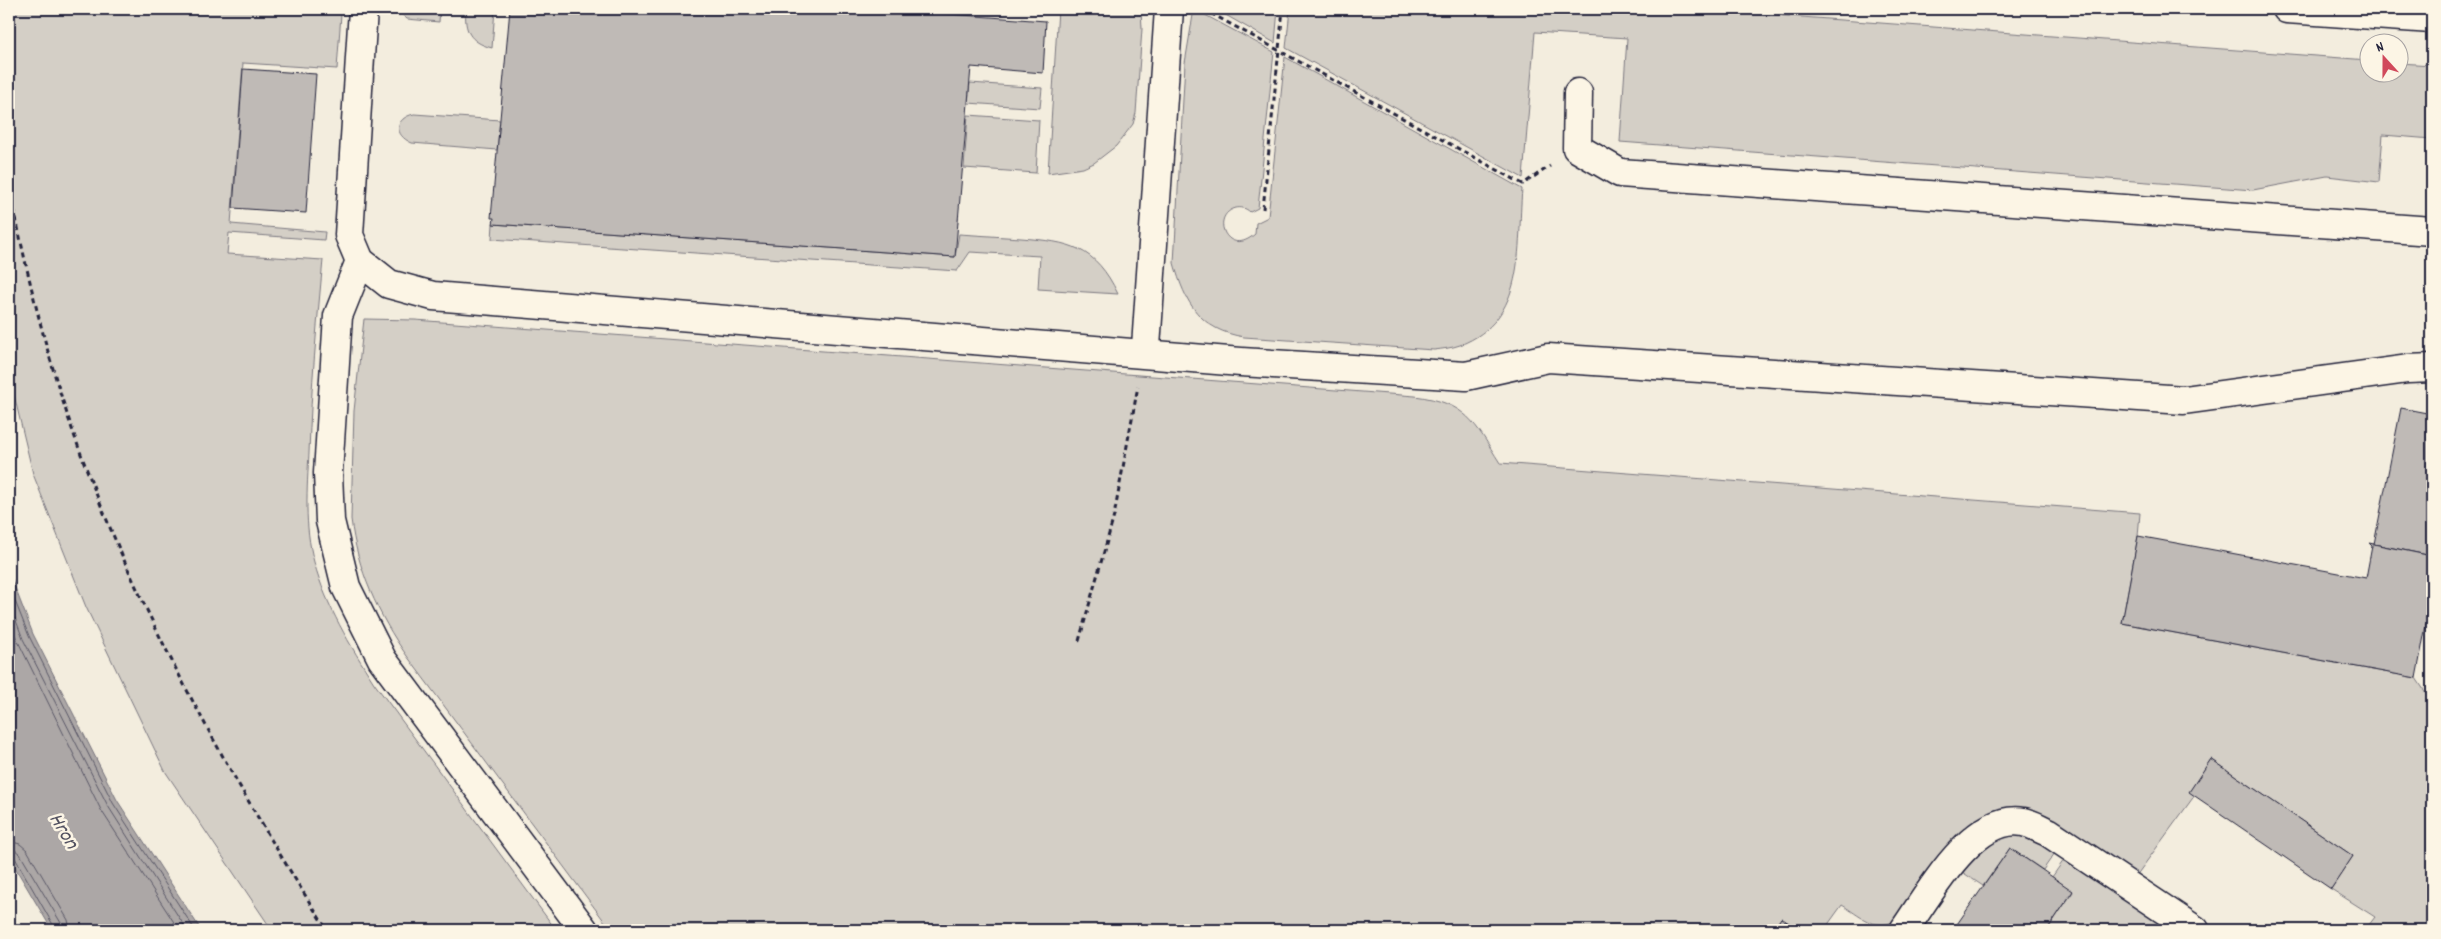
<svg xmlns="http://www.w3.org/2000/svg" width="2441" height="939" font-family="Dekko,sans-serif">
<rect width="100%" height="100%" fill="#f3edde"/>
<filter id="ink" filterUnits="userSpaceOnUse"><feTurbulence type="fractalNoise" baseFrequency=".02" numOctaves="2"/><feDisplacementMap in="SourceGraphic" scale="10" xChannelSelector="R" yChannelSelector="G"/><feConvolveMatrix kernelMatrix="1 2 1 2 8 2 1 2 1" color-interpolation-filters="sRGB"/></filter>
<g filter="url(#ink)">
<g fill="#d4cfc6" stroke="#7b7880">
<path d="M9 9H271L341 14 337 69 243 63 231 224 325 232 324 240 229 233 227 254 323 260C317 324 311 388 309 453 307 489 304 526 314 562 326 606 350 645 374 683L556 930H272L165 771 86 607 33 474 9 374Z"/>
<path d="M396 9H440L439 22 407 19Z"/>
<path d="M466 9H495L492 48C469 42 464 30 466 9Z"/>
<path d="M1058 9H1141L1142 29 1136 113 1133 124 1116 146 1094 163 1083 168 1048 173Z"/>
<path d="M1194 9 1274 52 1258 208 1250 212C1246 208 1241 207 1236 208 1209 215 1227 259 1255 234L1256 223 1268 217 1285 57 1522 189C1517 249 1527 319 1460 345 1452 348 1442 349 1434 350L1244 337C1200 330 1185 303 1174 263L1185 63Z"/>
<path d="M1215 9H1278L1275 43Z"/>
<path d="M1290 9H1696L2368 60V72H2398L2399 63 2432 65V139L2383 135 2379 182 2327 176 2253 190 1620 142 1627 38 1535 32 1523 178 1286 48Z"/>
<path d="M970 83 1042 88 1040 108 968 103Z"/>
<path d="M414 114 500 120 497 150 412 143C393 135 395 118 414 114Z"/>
<path d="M968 115 1039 120 1036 173 964 168Z"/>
<path d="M493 224 955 257 959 234C980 235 1000 237 1021 238 1070 242 1095 246 1118 294L1038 289 1040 256 970 252 957 271 492 239Z"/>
<path d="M364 319 415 320 1415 396C1467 403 1474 422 1500 463L2140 513 2138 536 2122 623 2416 678 2432 702V930H2365L2375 917 2331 889 2353 856 2211 759 2190 791 2195 795 2136 876 1989 816 1972 823 1958 836 1894 921C1875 932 1859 915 1842 905L1824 930H1800L1781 918 1773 930H611L407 656C378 615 357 569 351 519L354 411Z"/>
<path d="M2021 832 2057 850 2043 870 2010 848 1983 886 1959 870 1987 839Z"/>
<path d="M2066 857 2156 920 2170 930H2047L2073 892 2052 877Z"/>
</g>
<path fill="#aca7a6" stroke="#75727b" d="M9 572 33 634 117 800 201 930H52L9 857Z"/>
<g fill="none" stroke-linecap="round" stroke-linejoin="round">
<g stroke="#595766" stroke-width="1">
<path d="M9 586 29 636 113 803 195 930"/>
<path d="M9 602 23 639 108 806 187 930"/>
<path d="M9 623 101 810 179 930"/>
<path d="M9 841 20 844 27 850 68 920 70 930"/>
<path d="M9 849 15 850 20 854 61 923 62 930"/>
<path d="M9 855 15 858 56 930"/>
</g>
</g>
<g fill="#bfbab6" stroke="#22223b">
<path d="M510 9H877L1046 21 1043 73 971 67 955 257 493 224 494 218H491Z"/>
<path d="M243 69 316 74 306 213 233 208Z"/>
<path d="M2401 408 2432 414V556L2374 544Z"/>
<path d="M2138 536 2366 578 2372 546 2369 543 2432 556V594L2416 678 2122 623Z"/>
<path d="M2211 759 2353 856 2331 889 2189 792Z"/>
<path d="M2010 848 2073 891 2047 930H1953Z"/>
<path d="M1781 918 1800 930H1773Z"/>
</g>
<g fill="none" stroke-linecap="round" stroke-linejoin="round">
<g stroke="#22223b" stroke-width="31">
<g id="minor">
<path d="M363 9 349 235 360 261 389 284 433 296 1241 362 1466 376 1548 358 2184 400 2408 369 2432 368"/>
<path d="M2287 9 2432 19"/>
<path d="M1578 93 1577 148 1620 173 2432 231"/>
<path d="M360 261 338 316 328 473 330 521 346 587 382 659 584 930"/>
<path d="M1146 347 1169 9"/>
<path d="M1904 930C1928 896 1973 813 2023 822 2031 823 2040 829 2048 832L2195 930"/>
</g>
</g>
<g stroke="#22223b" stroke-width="3" stroke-dasharray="5 4" stroke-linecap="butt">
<path d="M1203 9 1523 184 1550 166"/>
<path d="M9 182C28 284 54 387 92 483 153 640 237 788 327 930"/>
<path d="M1263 209 1283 9"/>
<path d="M1079 641 1114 516 1138 386"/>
</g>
<use href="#minor" stroke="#fcf5e5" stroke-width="28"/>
</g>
</g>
<g text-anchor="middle" stroke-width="5" stroke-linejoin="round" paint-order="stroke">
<g font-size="21" font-style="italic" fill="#525160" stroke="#fcf5e5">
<text transform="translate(65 830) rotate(59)" y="7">Hron</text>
</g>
</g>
<rect width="2441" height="939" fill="none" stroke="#fcf5e5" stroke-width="30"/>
<rect x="15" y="15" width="2411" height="909" fill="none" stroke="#22223b" stroke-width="2" filter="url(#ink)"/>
<g transform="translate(2384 58) rotate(339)"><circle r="24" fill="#fcf5e5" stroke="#a5a1a1"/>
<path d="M0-4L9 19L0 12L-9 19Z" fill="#d1495b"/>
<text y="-8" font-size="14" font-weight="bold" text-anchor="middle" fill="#22223b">N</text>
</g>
</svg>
